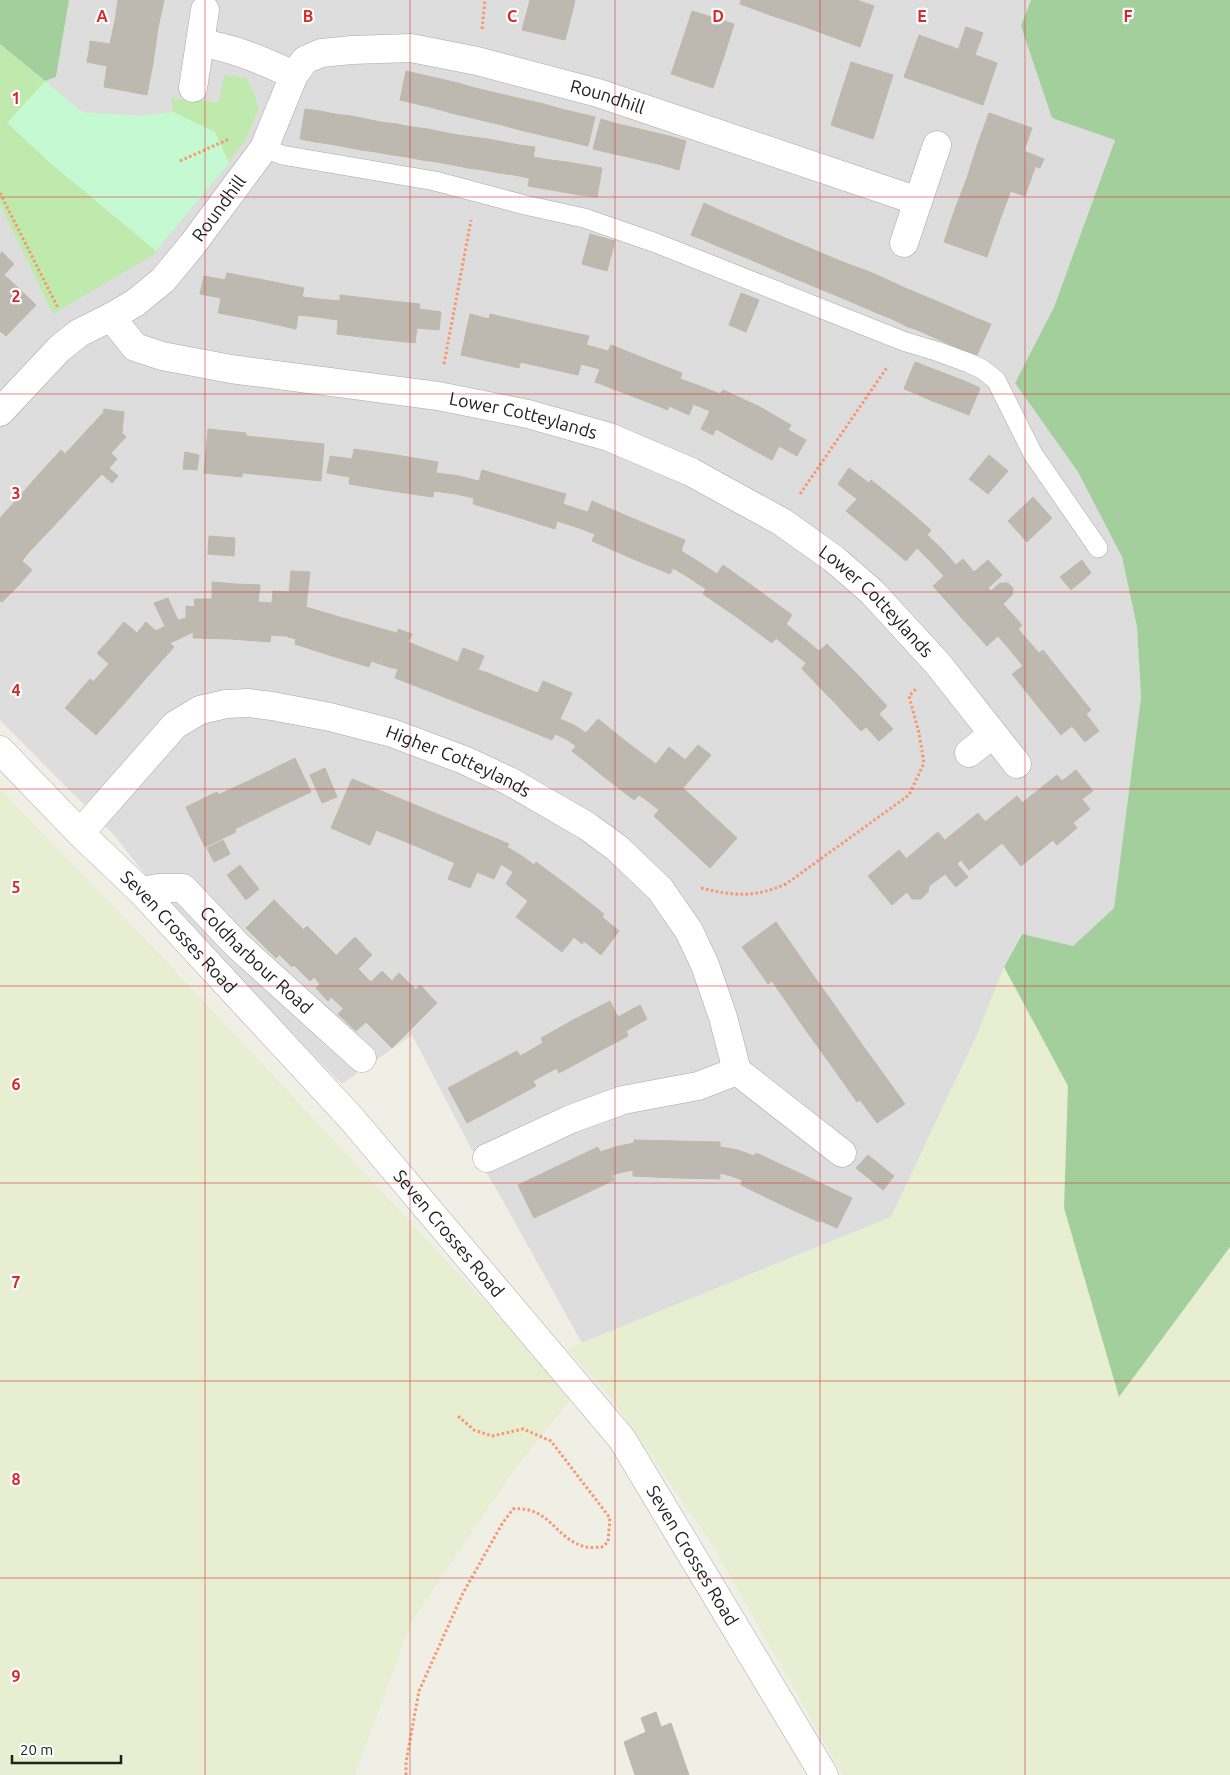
<svg xmlns="http://www.w3.org/2000/svg" width="1230" height="1775" font-family="Ubuntu,sans-serif">
<rect width="100%" height="100%" fill="#f0efe6"/>
<path fill="#dedddd" d="M69 0H1031L1021 26 1115 140 1054 307 1015 383 1078 472 1122 557 1137 627 1141 697 1114 908 1073 946 1021 934 1004 967 976 1037 891 1217 582 1343 497 1190 472 1150 412 1035 342 1084 233 975 168 904 115 836 0 720V205L53 313 245 141 259 109 224 75 220 102 172 98 173 112 139 116 82 112 45 81 56 77Z"/>
<g fill="#e7eed2">
<path d="M0 789 164 959 573 1396 517 1466 412 1621 355 1775H0Z"/>
<path d="M1004 967 1068 1086 1064 1208 1120 1396 1230 1247V1775H843L713 1546 612 1399 567 1349 891 1217 976 1037Z"/>
</g>
<path fill="#c0e9ad" d="M0 44 82 112 139 116 173 112 171 98 219 102 224 75 246 78 253 91 259 109 245 141 153 255 53 314 0 205Z"/>
<g fill="#a2cf9c">
<path d="M0 0H69L56 77 45 81 0 44Z"/>
<path d="M1031 0H1230V1247L1119 1397 1064 1208 1068 1086 1004 967 1022 934 1073 946 1114 908 1141 697 1137 627 1122 557 1078 472 1015 383 1054 307 1115 140 1052 118 1021 26Z"/>
</g>
<path fill="#c5f9d2" d="M45 81 82 112 139 116 173 112 215 132 229 163 156 251 49 162 7 123Z"/>
<g fill="#bdb8b0" stroke="#c2b8a9">
<path d="M118 0H164L158 28 115 20Z"/>
<path d="M530 0 573 9 565 40 522 30Z"/>
<path d="M534 0H575L573 9Z"/>
<path d="M741 0H775L770 15 740 4Z"/>
<path d="M775 0H809L800 25 770 15Z"/>
<path d="M809 0H843L830 36 800 25Z"/>
<path d="M843 0H857L874 6 860 47 830 36Z"/>
<path d="M692 11 734 24 724 56 682 42Z"/>
<path d="M115 20 158 28 153 63 89 51 90 41 110 44Z"/>
<path d="M966 27 983 33 975 55 997 63 983 105 944 91Z"/>
<path d="M919 35 958 49 944 91 904 77Z"/>
<path d="M682 42 724 56 713 88 671 74Z"/>
<path d="M89 51 153 63 147 95 104 87 107 66 87 62Z"/>
<path d="M851 62 893 75 883 107 841 93Z"/>
<path d="M406 71 423 75 417 104 400 100Z"/>
<path d="M423 75 441 79 434 108 417 104Z"/>
<path d="M441 79 458 83 451 113 434 108Z"/>
<path d="M458 83 475 88 468 117 451 113Z"/>
<path d="M475 88 492 92 485 121 468 117Z"/>
<path d="M492 92 509 96 502 125 485 121Z"/>
<path d="M841 93 883 107 873 139 831 125Z"/>
<path d="M509 96 526 100 520 130 502 125Z"/>
<path d="M526 100 544 104 537 134 520 130Z"/>
<path d="M544 104 561 109 554 138 537 134Z"/>
<path d="M305 109 320 111 315 142 300 139Z"/>
<path d="M561 109 578 113 571 142 554 138Z"/>
<path d="M320 111 335 114 330 144 315 142Z"/>
<path d="M578 113 595 117 588 146 571 142Z"/>
<path d="M989 113 1032 128 1024 151 1044 159 1040 168 977 146Z"/>
<path d="M335 114 351 116 346 147 330 144Z"/>
<path d="M351 116 366 119 361 150 346 147Z"/>
<path d="M366 119 381 122 376 152 361 150Z"/>
<path d="M601 119 618 124 610 153 593 149Z"/>
<path d="M381 122 397 124 392 155 376 152Z"/>
<path d="M397 124 412 127 407 157 392 155Z"/>
<path d="M618 124 635 128 628 157 610 153Z"/>
<path d="M412 127 428 129 422 160 407 157Z"/>
<path d="M635 128 652 132 645 161 628 157Z"/>
<path d="M428 129 442 132 437 162 422 160Z"/>
<path d="M442 132 458 135 453 165 437 162Z"/>
<path d="M652 132 669 136 662 165 645 161Z"/>
<path d="M458 135 473 137 468 168 453 165Z"/>
<path d="M669 136 686 141 679 170 662 165Z"/>
<path d="M473 137 488 139 483 170 468 168Z"/>
<path d="M488 139 504 142 499 173 483 170Z"/>
<path d="M504 142 519 145 514 175 499 173Z"/>
<path d="M519 145 535 147 529 178 514 175Z"/>
<path d="M977 146 1035 167 1025 196 1010 191V193L967 178Z"/>
<path d="M533 157 550 160 545 189 528 186Z"/>
<path d="M550 160 567 162 563 192 545 189Z"/>
<path d="M567 162 585 165 580 195 563 192Z"/>
<path d="M585 165 602 168 597 197 580 195Z"/>
<path d="M967 178 1010 193 998 225 955 209Z"/>
<path d="M704 203 719 210 706 241 691 235Z"/>
<path d="M955 209 998 225 987 257 944 242Z"/>
<path d="M719 210 733 216 720 247 706 241Z"/>
<path d="M733 216 748 222 734 253 720 247Z"/>
<path d="M748 222 762 228 749 259 734 253Z"/>
<path d="M762 228 776 234 763 265 749 259Z"/>
<path d="M590 234 615 241 607 271 582 264Z"/>
<path d="M776 234 790 240 777 271 763 265Z"/>
<path d="M790 240 805 246 791 277 777 271Z"/>
<path d="M805 246 819 252 806 283 791 277Z"/>
<path d="M2 252 14 264 4 275 12 282 0 295V254Z"/>
<path d="M819 252 833 258 820 289 806 283Z"/>
<path d="M833 258 848 264 835 295 820 289Z"/>
<path d="M848 264 862 269 849 301 835 295Z"/>
<path d="M862 269 877 275 863 307 849 301Z"/>
<path d="M227 273 264 280 256 320 218 313 221 298 200 294 204 276 225 280Z"/>
<path d="M877 275 890 281 877 313 863 307Z"/>
<path d="M264 280 304 288 302 297 319 299 317 317 298 315 296 329 256 320Z"/>
<path d="M890 281 905 288 892 319 877 313Z"/>
<path d="M12 282 36 305 6 336 0 331V295Z"/>
<path d="M905 288 919 294 906 326 892 319Z"/>
<path d="M741 293 759 300 746 332 729 325Z"/>
<path d="M919 294 934 300 920 331 906 326Z"/>
<path d="M340 295 382 300 378 339 337 334 338 320 317 317 319 299 340 301Z"/>
<path d="M382 300 420 304 419 309 441 312 439 330 417 328 415 343 378 339Z"/>
<path d="M934 300 948 306 935 338 920 331Z"/>
<path d="M948 306 962 312 949 344 935 338Z"/>
<path d="M962 312 976 318 963 350 949 344Z"/>
<path d="M470 314 489 319 490 314 529 323 519 368 461 355Z"/>
<path d="M976 318 991 324 977 355 963 350Z"/>
<path d="M529 323 589 336 578 375 520 362Z"/>
<path d="M587 345 608 351 611 345 646 359 632 396 595 382 600 369 581 364Z"/>
<path d="M646 359 682 373 680 379 700 386 689 415 669 406 668 410 632 396Z"/>
<path d="M915 362 928 367 917 394 904 389Z"/>
<path d="M928 367 941 372 930 400 917 394Z"/>
<path d="M941 372 954 377 943 405 930 400Z"/>
<path d="M954 377 967 382 956 410 943 405Z"/>
<path d="M967 382 980 388 969 415 956 410Z"/>
<path d="M700 386 720 394 723 390 758 406 739 442 716 429 713 435 701 429 710 411 693 404Z"/>
<path d="M758 406 791 425 788 430 806 440 797 456 779 446 772 460 739 442Z"/>
<path d="M104 409 124 412 122 433 126 437 111 453 117 459 109 468 118 476 112 483 102 474 95 481 65 454 102 414 103 415Z"/>
<path d="M208 429 246 433 242 477 204 473Z"/>
<path d="M246 436 285 440 282 477 243 473Z"/>
<path d="M285 440 324 444 321 481 282 477Z"/>
<path d="M354 449 396 455 391 491 349 484 350 477 327 473 330 456 352 459Z"/>
<path d="M61 450 95 481 74 504 40 473Z"/>
<path d="M185 452 199 455 197 470 183 469Z"/>
<path d="M396 455 438 462 436 473 459 476 456 494 434 491 433 497 391 491Z"/>
<path d="M989 455 1008 471 988 494 969 479Z"/>
<path d="M849 468 869 483 871 480 901 504 874 534 846 511 857 499 838 484Z"/>
<path d="M482 470 524 482 514 516 473 504 474 498 456 494 459 476 479 481Z"/>
<path d="M40 473 74 504 51 529 18 498Z"/>
<path d="M524 482 566 494 563 504 581 510 576 527 557 521 555 529 514 516Z"/>
<path d="M1033 497 1052 518 1027 542 1008 521Z"/>
<path d="M18 498 51 529 29 552 0 525V518Z"/>
<path d="M592 501 646 524 631 558 592 541 595 534 576 527 581 510 588 512Z"/>
<path d="M901 504 931 530 927 535 942 549 930 561 917 548 906 561 874 534Z"/>
<path d="M646 524 685 540 681 551 699 562 688 577 673 568 670 574 631 558Z"/>
<path d="M0 525 29 552 22 561 32 570 17 587 0 572Z"/>
<path d="M209 536 235 538 234 556 208 554Z"/>
<path d="M942 549 956 565 963 559 974 572 988 560 1002 575 959 615 933 586 944 576 930 561Z"/>
<path d="M1082 560 1091 573 1071 590 1060 577Z"/>
<path d="M699 562 717 574 723 565 758 590 738 618 703 594 706 589 688 577Z"/>
<path d="M291 571 310 572 306 607 343 618 332 656 295 644 296 639 285 636Z"/>
<path d="M0 572 17 587 2 602 0 601Z"/>
<path d="M212 582 236 584 231 639 193 638V632L185 636 179 620 186 618V606L195 607 194 599H212Z"/>
<path d="M1000 583H1008L1013 588 1012 595 1003 604 1022 625 1018 629 1025 637 1010 650 998 636 987 646 959 615 988 588 991 591Z"/>
<path d="M236 584 260 585 258 602 272 603 273 591 289 592 285 636 271 635 270 642 231 639Z"/>
<path d="M758 590 792 615 786 624 801 636 790 650 776 638 772 643 738 618Z"/>
<path d="M168 598 185 636 170 643 174 647 148 676 108 641 124 622 137 633 146 622 156 631 165 626 154 603Z"/>
<path d="M343 618 397 633 389 667 371 661 369 667 332 656Z"/>
<path d="M398 629 412 634 408 642 448 658 434 693 395 678 398 669 389 667Z"/>
<path d="M801 636 819 651 827 644 858 675 832 700 802 669 806 663 790 650Z"/>
<path d="M1025 637 1039 653 1043 650 1067 680 1036 704 1012 674 1023 666 1010 650Z"/>
<path d="M108 641 148 676 122 706 93 682 109 664 97 653Z"/>
<path d="M463 648 484 656 478 670 488 673 474 709 434 693 448 658 458 662Z"/>
<path d="M488 673 527 689 513 724 474 709Z"/>
<path d="M858 675 887 706 879 714 893 729 879 741 866 727 861 731 832 700Z"/>
<path d="M90 679 122 706 96 735 65 708Z"/>
<path d="M1067 680 1091 710 1086 714 1099 731 1085 742 1072 726 1061 735 1036 704Z"/>
<path d="M543 681 572 693 560 719 574 725 566 739 555 734 552 740 513 724 527 689 538 693Z"/>
<path d="M598 719 628 743 603 776 572 751 576 746 566 739 574 725 586 733Z"/>
<path d="M628 743 656 764 669 747 685 760 649 802 639 795 634 800 603 776Z"/>
<path d="M698 745 711 755 683 788 709 812 682 842 654 816 659 810 649 802Z"/>
<path d="M295 758 311 792 275 809 259 776Z"/>
<path d="M325 768 337 797 322 803 310 775Z"/>
<path d="M1076 770 1093 791 1082 799 1090 809 1073 823 1077 828 1057 845 1022 803 1057 775 1062 781Z"/>
<path d="M259 776 275 809 235 829 218 795Z"/>
<path d="M352 779 391 795 370 845 331 828Z"/>
<path d="M217 792 236 832 205 847 186 807Z"/>
<path d="M391 795 430 811 416 846 376 830Z"/>
<path d="M1017 796 1053 840 1021 866 985 822Z"/>
<path d="M430 811 469 827 455 863 416 846Z"/>
<path d="M709 812 737 838 710 868 682 842Z"/>
<path d="M978 813 1002 843 969 870 945 840Z"/>
<path d="M469 827 509 844 507 847 522 856 513 872 501 864 494 879 477 872 470 888 448 879Z"/>
<path d="M938 832 961 860 957 864 968 877 956 887 945 874 929 886 906 859Z"/>
<path d="M223 840 230 854 214 862 207 848Z"/>
<path d="M899 850 929 886 928 892 921 899H912L907 892 892 905 868 876Z"/>
<path d="M522 856 534 865 536 862 571 888 536 932 516 917 528 901 506 884Z"/>
<path d="M240 865 259 889 246 900 227 875Z"/>
<path d="M571 888 604 914 602 917 619 931 601 955 584 941 582 944 574 937 562 952 536 932Z"/>
<path d="M274 900 304 930 276 958 246 928Z"/>
<path d="M776 922 813 975 783 997 772 981 768 984 742 947Z"/>
<path d="M307 926 336 955 310 981 294 965 292 967 279 954Z"/>
<path d="M355 937 372 955 358 969 371 982 344 1009 331 997 328 1001 316 988 320 984 314 977Z"/>
<path d="M382 971 392 981 399 973 416 990 420 985 437 1003 392 1048 366 1022 356 1031 338 1014Z"/>
<path d="M813 975 838 1010 807 1032 783 997Z"/>
<path d="M610 1001 618 1017 640 1005 647 1019 626 1031 628 1036 594 1054 575 1019Z"/>
<path d="M838 1010 861 1043 831 1065 807 1032Z"/>
<path d="M575 1019 594 1054 559 1073 557 1068 544 1075 531 1050 543 1043 541 1038Z"/>
<path d="M861 1043 905 1104 877 1123 860 1100 857 1102 831 1065Z"/>
<path d="M531 1050 544 1075 533 1081 536 1086 501 1105 483 1069 517 1051 520 1056Z"/>
<path d="M483 1069 501 1105 467 1123 448 1088Z"/>
<path d="M634 1140 677 1141V1178L633 1176V1170L623 1172 619 1146 634 1143Z"/>
<path d="M677 1141 720 1142V1147L738 1150 731 1176 720 1173V1179L677 1178Z"/>
<path d="M619 1146 623 1172 612 1175 614 1180 574 1199 558 1166 598 1147 600 1152Z"/>
<path d="M738 1150 754 1156 756 1153 795 1171 780 1204 741 1185 742 1180 731 1176Z"/>
<path d="M868 1155 894 1176 883 1190 856 1168Z"/>
<path d="M558 1166 574 1199 534 1218 518 1185Z"/>
<path d="M795 1171 852 1198 837 1228 819 1220V1222L780 1204Z"/>
<path d="M656 1712 661 1727 671 1723 689 1775H635L624 1742 646 1732 641 1718Z"/>
</g>
<g fill="none" stroke-linecap="round" stroke-linejoin="round">
<g stroke="#a7a7a7" stroke-width="20">
<path id="lane" d="M264 148 282 155 435 181 525 205 584 218 656 243 903 341 939 352 969 363 982 369 996 380 1033 454 1098 548"/>
</g>
<g stroke="#a7a7a7" stroke-width="29">
<g id="street">
<path d="M200 43C235 48 263 61 294 75"/>
<path d="M193 88 205 10"/>
<path d="M904 243 937 145"/>
<path id="s1" d="M111 317 135 303 163 280 192 245 264 148 294 75 305 60 321 53 352 50 411 48 477 61 598 93 918 201"/>
<path id="s2" d="M0 412 59 349 79 333 111 317 135 347 162 356 231 369 438 396 528 414 609 437 691 472 782 522 834 559 872 592 938 664 1017 764"/>
<path id="s3" d="M0 750 80 833 141 891 351 1118 622 1439 824 1775"/>
<path d="M969 753 993 734"/>
<path id="s4" d="M80 833 175 725 200 710 226 704 248 703 272 706 330 717 392 733 464 760 509 781 587 826 617 848 660 889 689 931 705 965 723 1017 737 1071 842 1153"/>
<path id="s5" d="M141 891 158 888H183L237 945 362 1058"/>
<path d="M487 1158 571 1119 623 1100 698 1086 737 1071"/>
</g>
</g>
<g stroke="#f89670" stroke-width="3" stroke-dasharray="2.5 2.5" stroke-linecap="butt">
<path d="M482 29 485 0"/>
<path d="M180 161 229 139"/>
<path d="M0 193 58 308"/>
<path d="M444 364 471 220"/>
<path d="M800 494 888 366"/>
<path d="M701 888C735 896 753 898 786 884L909 795 924 763 919 733 909 696 916 689"/>
<path d="M406 1775V1762L419 1691 463 1593 502 1524 513 1509C551 1506 554 1539 586 1547 591 1548 597 1547 602 1547L608 1542 610 1518 551 1441 523 1429 492 1436 474 1430 458 1416"/>
</g>
<use href="#lane" stroke="#fff" stroke-width="19"/>
<use href="#street" stroke="#fff" stroke-width="28"/>
</g>
<path fill="none" stroke="#d62828" stroke-width="1" stroke-opacity="0.55" d="M205 0V1775M410 0V1775M615 0V1775M820 0V1775M1025 0V1775M0 197H1230M0 394H1230M0 592H1230M0 789H1230M0 986H1230M0 1183H1230M0 1381H1230M0 1578H1230"/>
<g text-anchor="middle" stroke-width="4.5" stroke-linejoin="round" paint-order="stroke">
<g font-size="18" fill="#202020" stroke="#fff">
<text dy="6" stroke="none"><textPath href="#s1" startOffset="638">Roundhill</textPath></text>
<text dy="6" stroke="none"><textPath href="#s1" startOffset="155">Roundhill</textPath></text>
<text dy="6" stroke="none"><textPath href="#s2" startOffset="581">Lower Cotteylands</textPath></text>
<text dy="6" stroke="none"><textPath href="#s2" startOffset="986">Lower Cotteylands</textPath></text>
<text dy="6" stroke="none"><textPath href="#s4" startOffset="441">Higher Cotteylands</textPath></text>
<text dy="6" stroke="none"><textPath href="#s3" startOffset="255">Seven Crosses Road</textPath></text>
<text dy="6" stroke="none"><textPath href="#s5" startOffset="145">Coldharbour Road</textPath></text>
<text dy="6" stroke="none"><textPath href="#s3" startOffset="660">Seven Crosses Road</textPath></text>
<text dy="6" stroke="none"><textPath href="#s3" startOffset="1065">Seven Crosses Road</textPath></text>
</g>
</g>
<g font-size="16" text-anchor="middle" font-weight="bold" fill="#d62828" stroke="#fff" stroke-width="4.5" stroke-linejoin="round" paint-order="stroke">
<text x="102" y="22">A</text>
<text x="308" y="22">B</text>
<text x="512" y="22">C</text>
<text x="718" y="22">D</text>
<text x="922" y="22">E</text>
<text x="1128" y="22">F</text>
<text x="16" y="104">1</text>
<text x="16" y="302">2</text>
<text x="16" y="499">3</text>
<text x="16" y="696">4</text>
<text x="16" y="893">5</text>
<text x="16" y="1090">6</text>
<text x="16" y="1288">7</text>
<text x="16" y="1485">8</text>
<text x="16" y="1682">9</text>
</g>
<path d="M12 1755v8h109v-8" fill="none" stroke="#202020" stroke-width="2.5"/>
<text x="20" y="1755" font-size="15" fill="#202020" stroke="#ffffff" stroke-width="4" paint-order="stroke">20 m</text>
</svg>
